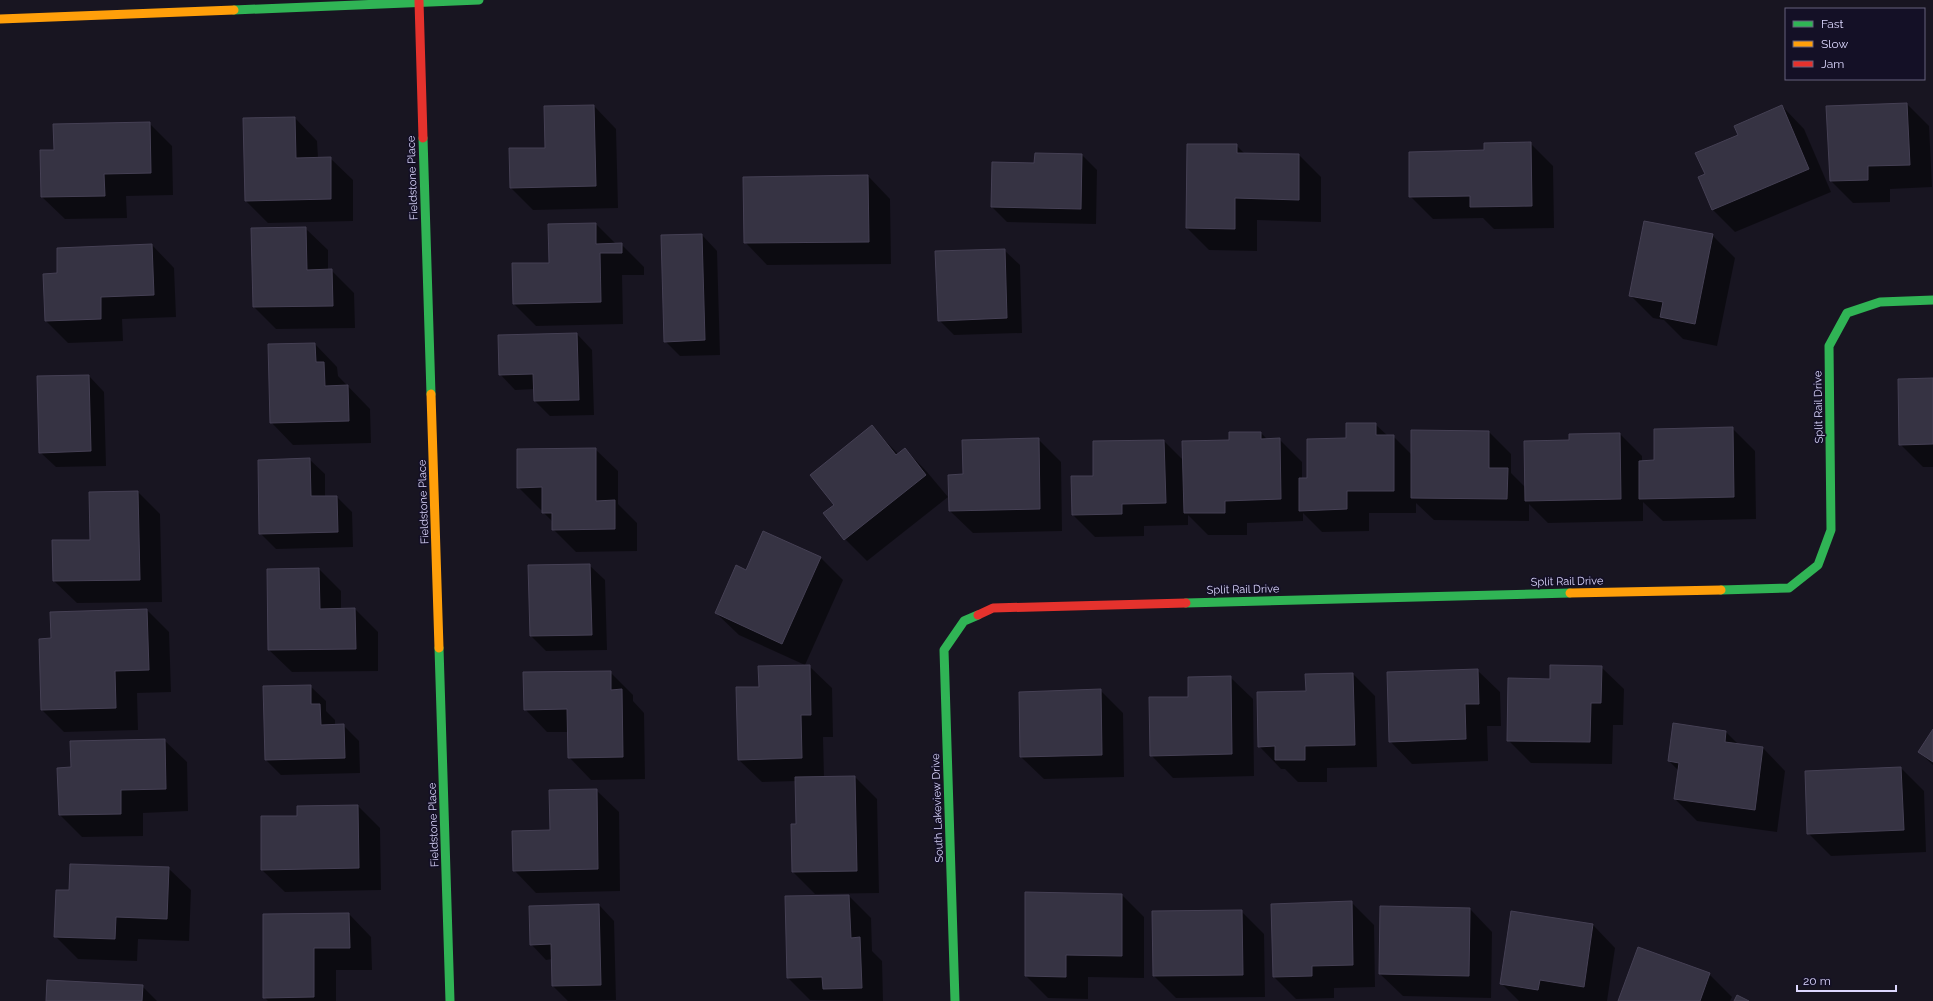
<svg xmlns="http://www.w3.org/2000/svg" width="1933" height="1001" font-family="Raleway,sans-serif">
<rect width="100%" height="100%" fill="#181521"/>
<g fill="#0007">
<path d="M1907 104 1929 126 1932 187 1890 189V202L1853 203 1831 181Z"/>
<path d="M594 106 616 129 618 208 533 210 511 188 546 149Z"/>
<path d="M1782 106 1804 129 1831 192 1735 232 1713 210 1706 175 1739 136Z"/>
<path d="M295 118 317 141 318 158H330L353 180V221L268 223 246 201Z"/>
<path d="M149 123 172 146 173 195 126 196 127 218 65 219 42 197 55 151Z"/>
<path d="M1530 143 1553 166 1554 228 1494 229 1483 218 1433 219 1410 196 1485 151Z"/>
<path d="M1236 145 1245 154 1299 155 1321 177V222L1257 220V251L1209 250 1187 228Z"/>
<path d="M1082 155 1097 170 1096 224 1007 222 992 207Z"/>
<path d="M868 176 890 199 891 264 767 265 745 242Z"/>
<path d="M596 224 616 244H621L644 267V275H622L623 324 536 326 514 304 550 264Z"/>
<path d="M305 228 328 250V270H331L354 293 355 328 276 329 254 307Z"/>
<path d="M702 235 717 251 720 355 680 356 665 341Z"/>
<path d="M1712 235 1735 258 1717 346 1683 339 1664 320 1653 318 1630 295Z"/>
<path d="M152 245 174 268 176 317 122 319 123 341 68 343 46 321 58 274Z"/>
<path d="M1004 250 1020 265 1022 333 954 335 939 320Z"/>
<path d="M577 334 592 350 594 415 550 416 535 401V389L515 390 500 374Z"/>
<path d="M315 344 337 367 338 376 370 409 371 443 293 445 271 422Z"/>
<path d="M89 376 104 392 106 466 56 467 40 452Z"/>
<path d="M1933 379V467H1923L1900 444Z"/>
<path d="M1375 424 1388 436H1393L1412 455 1489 432 1511 454V473L1525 487 1570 441 1620 434 1642 456V462L1655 461 1732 428 1755 451 1756 519 1663 521 1643 502V521L1548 523 1529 504V521L1434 520 1416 503V513H1369V531L1322 532 1303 513V521L1247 523V535H1208L1188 515V525L1144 526V536L1095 537 1073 515 1072 477H1094L1164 441 1184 461 1230 441 1261 433 1268 440 1279 439 1302 462V479H1308L1347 439Z"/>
<path d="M872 427 898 454 905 449 927 472 948 497 867 561 845 539 835 505Z"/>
<path d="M1038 439 1061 462 1062 531 973 533 950 511 964 475Z"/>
<path d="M595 449 618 471V504L637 523V551L576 552 553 529V522L543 512V510H541L518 487Z"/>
<path d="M309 459 325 474V497H337L352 512 353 547 276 549 260 533Z"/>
<path d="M138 492 160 514 162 602 77 603 54 581Z"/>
<path d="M764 532 821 558 843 580 805 665 739 635 716 613 746 571Z"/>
<path d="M589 565 605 580 607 650 546 651 531 636Z"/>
<path d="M319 569 341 591V610L355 609 378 632V671L292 672 269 650Z"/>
<path d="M147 610 169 632 171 692 137 693 138 730 64 732 42 710 40 640 52 639Z"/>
<path d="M809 666 832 688 833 737H823L824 777H855L877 799 879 893 815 894 793 872 797 825 796 781 762 782 739 760 760 688Z"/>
<path d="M1601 667 1624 689 1623 725H1613L1612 764 1531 763 1508 740 1550 680Z"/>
<path d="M1477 670 1500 692 1501 726H1487L1488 761 1412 764 1390 741Z"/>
<path d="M610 672 633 695V701L644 713 645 779 591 780 569 757 568 732H547L525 709Z"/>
<path d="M1353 674 1375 696 1377 767 1327 768V782H1298L1285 769H1281L1259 746 1307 692Z"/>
<path d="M1230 677 1253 699 1254 776 1173 778 1151 755 1189 698Z"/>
<path d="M310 686 326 701V711L335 720V725H343L359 741 360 773 281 775 266 760Z"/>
<path d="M1100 690 1123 713 1124 777 1044 779 1021 757Z"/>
<path d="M1933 731V765L1919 752Z"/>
<path d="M1726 732 1739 745 1763 748 1785 771 1777 832 1697 821 1675 799 1679 771 1669 761Z"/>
<path d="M164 740 187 762 188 811 143 813V836L82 837 60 815 72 768Z"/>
<path d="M1901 768 1924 791 1926 852 1831 856 1808 833 1806 772Z"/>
<path d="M596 790 619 812 620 891 536 893 514 870 551 831Z"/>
<path d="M358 806 380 828 381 890 285 892 262 870Z"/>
<path d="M168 868 191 890 189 941 138 939 137 961 78 959 56 937 70 891Z"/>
<path d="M1026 893 1122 895 1144 917V978L1088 977V999L1048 998 1026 976Z"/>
<path d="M849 896 871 918 872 951 882 961 883 1001 810 1000 788 978Z"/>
<path d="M1351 902 1374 925 1375 987 1334 988V998L1296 999 1274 977Z"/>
<path d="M599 905 614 921 616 1000 568 1001 553 986 552 959 546 960 531 944Z"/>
<path d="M1470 909 1492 932 1491 998 1403 996 1380 974Z"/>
<path d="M1241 911 1264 934 1265 997 1176 998 1154 976Z"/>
<path d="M1512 913 1593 925 1615 948 1607 1001H1519L1501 983Z"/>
<path d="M349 914 371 937 372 970H336V1001H268L264 997V915Z"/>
<path d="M1709 974 1732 997 1730 1001H1619Z"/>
<path d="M142 986 157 1001H47Z"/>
</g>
<g fill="#363343" stroke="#454054">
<path d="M1907 103 1910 165 1868 166V180L1830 181 1826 106Z"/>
<path d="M594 105 596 186 510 188 509 148H545L544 106Z"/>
<path d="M1782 105 1809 169 1712 210 1698 177 1705 174 1695 153 1738 135 1734 126Z"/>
<path d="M295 117 296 158 331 157V199L245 201 243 118Z"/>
<path d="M150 122 151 173 104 174 105 196 41 197 40 150H54L53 124Z"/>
<path d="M1531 142 1532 206 1470 207V196L1409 197V152L1484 150V143Z"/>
<path d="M1187 144H1237V153L1299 154V200L1235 198V229L1186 228Z"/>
<path d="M1035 153 1082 154 1081 209 991 207 992 162 1034 163Z"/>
<path d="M868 175 869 242 744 243 743 177Z"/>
<path d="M1644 221 1713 234 1695 324 1660 317 1663 302 1629 296Z"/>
<path d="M596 223V244L622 243V253H600L601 302 513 304 512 263H549L548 224Z"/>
<path d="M306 227 307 270 332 269 333 306 253 307 251 228Z"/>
<path d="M702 234 705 340 664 342 661 235Z"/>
<path d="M152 244 154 295 101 297V319L45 321 43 274 57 273V248Z"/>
<path d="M1005 249 1007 318 938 321 935 251Z"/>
<path d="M577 333 579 400 534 401 533 374 499 375 498 335Z"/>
<path d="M315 343 316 362H324L325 386 348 385 349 421 270 423 268 344Z"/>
<path d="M89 375 91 451 39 453 37 376Z"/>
<path d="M1933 378V444L1899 445 1898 379Z"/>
<path d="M1346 423H1376V435H1394V491H1347V509L1299 511V478H1307V439L1346 438Z"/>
<path d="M872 425 896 455 905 448 926 475 844 540 823 513 834 505 810 475Z"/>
<path d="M1733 427 1734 497 1639 499V461L1654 460V429Z"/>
<path d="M1411 430 1489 431V468H1508L1507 499 1411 498Z"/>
<path d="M1229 432H1261V439L1280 438 1281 499 1225 501V513H1184L1182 441 1229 440Z"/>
<path d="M1620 433 1621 499 1525 501 1524 441 1569 440V434Z"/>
<path d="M1039 438 1040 509 949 511 948 475 963 474 962 440Z"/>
<path d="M1164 440 1166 503 1122 504V514L1072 515 1071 476H1093V441Z"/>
<path d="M596 448V501L615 500V529L552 530V513H542V487L517 488V449Z"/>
<path d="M310 458 311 496H337L338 532 259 534 258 460Z"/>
<path d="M138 491 140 580 53 581 52 540H90L89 492Z"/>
<path d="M763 531 821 557 782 644 715 613 736 565 746 570Z"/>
<path d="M590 564 592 635 530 636 528 565Z"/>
<path d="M319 568 320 609 355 608 356 649 268 650 267 569Z"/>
<path d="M147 609 149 670 115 671 116 708 41 710 39 639 51 638 50 612Z"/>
<path d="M810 665 811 715H801L802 758 738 760 736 687H759L758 666Z"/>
<path d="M1550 665 1602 666 1601 703H1591L1590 742 1507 741 1508 678 1550 679Z"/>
<path d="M1478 669 1479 704H1465L1466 739 1389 742 1387 672Z"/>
<path d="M611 671V690L622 689 623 757 568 758 567 709 524 710 523 672Z"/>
<path d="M1353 673 1355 745 1305 746V760H1275V746L1258 747 1257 692 1306 691 1305 674Z"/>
<path d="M1231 676 1232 754 1150 756 1149 697H1188V677Z"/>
<path d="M311 685V704H320L321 725 344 724 345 758 265 760 263 686Z"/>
<path d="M1101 689 1102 755 1020 757 1019 692Z"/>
<path d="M1673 723 1726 731 1725 742 1763 747 1755 810 1674 799 1679 763 1668 761Z"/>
<path d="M1933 729V762L1918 752Z"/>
<path d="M165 739 166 789 121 790V814L59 815 57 768 71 767 70 741Z"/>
<path d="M1901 767 1904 830 1807 834 1805 771Z"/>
<path d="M855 776 857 871 792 872 791 824H796L795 777Z"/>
<path d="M597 789 598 869 513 871 512 831 550 830 549 790Z"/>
<path d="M358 805 359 868 261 870V816H297V806Z"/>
<path d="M70 864 169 867 167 919 116 917 115 939 54 937 56 890H69Z"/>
<path d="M1025 892 1122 894V956L1066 955V977L1025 976Z"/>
<path d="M849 895 851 938 860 937 862 988 823 989 822 977 787 978 785 896Z"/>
<path d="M1352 901 1353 965 1312 966V976L1273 977 1271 904Z"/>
<path d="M599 904 601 985 552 986 551 944 530 945 529 906Z"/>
<path d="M1380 906 1470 908 1469 976 1379 974Z"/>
<path d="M1242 910 1243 975 1153 976 1152 911Z"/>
<path d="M1511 911 1593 924 1584 987 1540 980 1538 990 1500 984Z"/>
<path d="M349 913 350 948H314V997L263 998V914Z"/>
<path d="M1638 947 1710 973 1700 1001H1618Z"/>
<path d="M47 980 143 985 142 1001H46Z"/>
<path d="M1737 995 1749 1001H1734Z"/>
</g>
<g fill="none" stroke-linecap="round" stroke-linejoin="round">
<g stroke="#30b455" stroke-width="9">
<path d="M234 10 479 0"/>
<path d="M423 138 431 394"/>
<path d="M1721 590 1789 588 1818 565 1831 530 1829 346 1847 313 1880 302 1933 300"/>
<path d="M1186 603 1570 593"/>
<path d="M439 648 450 1001"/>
<path d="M955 1001 944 650 964 621 978 615"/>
</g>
<g stroke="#ff9f0a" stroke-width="9">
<path d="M0 19 234 10"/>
<path d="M431 394 439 648"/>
<path d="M1570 593 1721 590"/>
</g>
<g stroke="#e5322d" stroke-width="9">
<path d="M419 1 423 138"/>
<path d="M978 615 993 608 1186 603"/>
</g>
</g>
<g text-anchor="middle" stroke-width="3.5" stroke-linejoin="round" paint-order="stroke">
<g font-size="11" fill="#dcd7fe" stroke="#141026">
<text transform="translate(412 178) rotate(-92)" y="4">Fieldstone Place</text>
<text transform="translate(1818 407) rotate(-91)" y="4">Split Rail Drive</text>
<text transform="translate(423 502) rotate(-92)" y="4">Fieldstone Place</text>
<text transform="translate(1567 581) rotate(-1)" y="4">Split Rail Drive</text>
<text transform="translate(1243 589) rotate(-1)" y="4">Split Rail Drive</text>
<text transform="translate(937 808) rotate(-92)" y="4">South Lakeview Drive</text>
<text transform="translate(433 825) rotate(-92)" y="4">Fieldstone Place</text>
</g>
</g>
<rect x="1785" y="8" width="140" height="72" fill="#141026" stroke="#64607c"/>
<rect x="1793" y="21" width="20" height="6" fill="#30b455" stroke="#64607c"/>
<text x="1821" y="28" font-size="12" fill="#dcd7fe">Fast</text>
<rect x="1793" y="41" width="20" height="6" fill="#ff9f0a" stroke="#64607c"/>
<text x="1821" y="48" font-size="12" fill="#dcd7fe">Slow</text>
<rect x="1793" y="61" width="20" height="6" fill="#e5322d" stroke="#64607c"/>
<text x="1821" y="68" font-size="12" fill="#dcd7fe">Jam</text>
<path d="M1797 985v6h99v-6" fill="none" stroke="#dcd7fe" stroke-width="2"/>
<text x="1803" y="985" font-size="12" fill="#dcd7fe" stroke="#141026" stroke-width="3" paint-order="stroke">20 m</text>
</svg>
